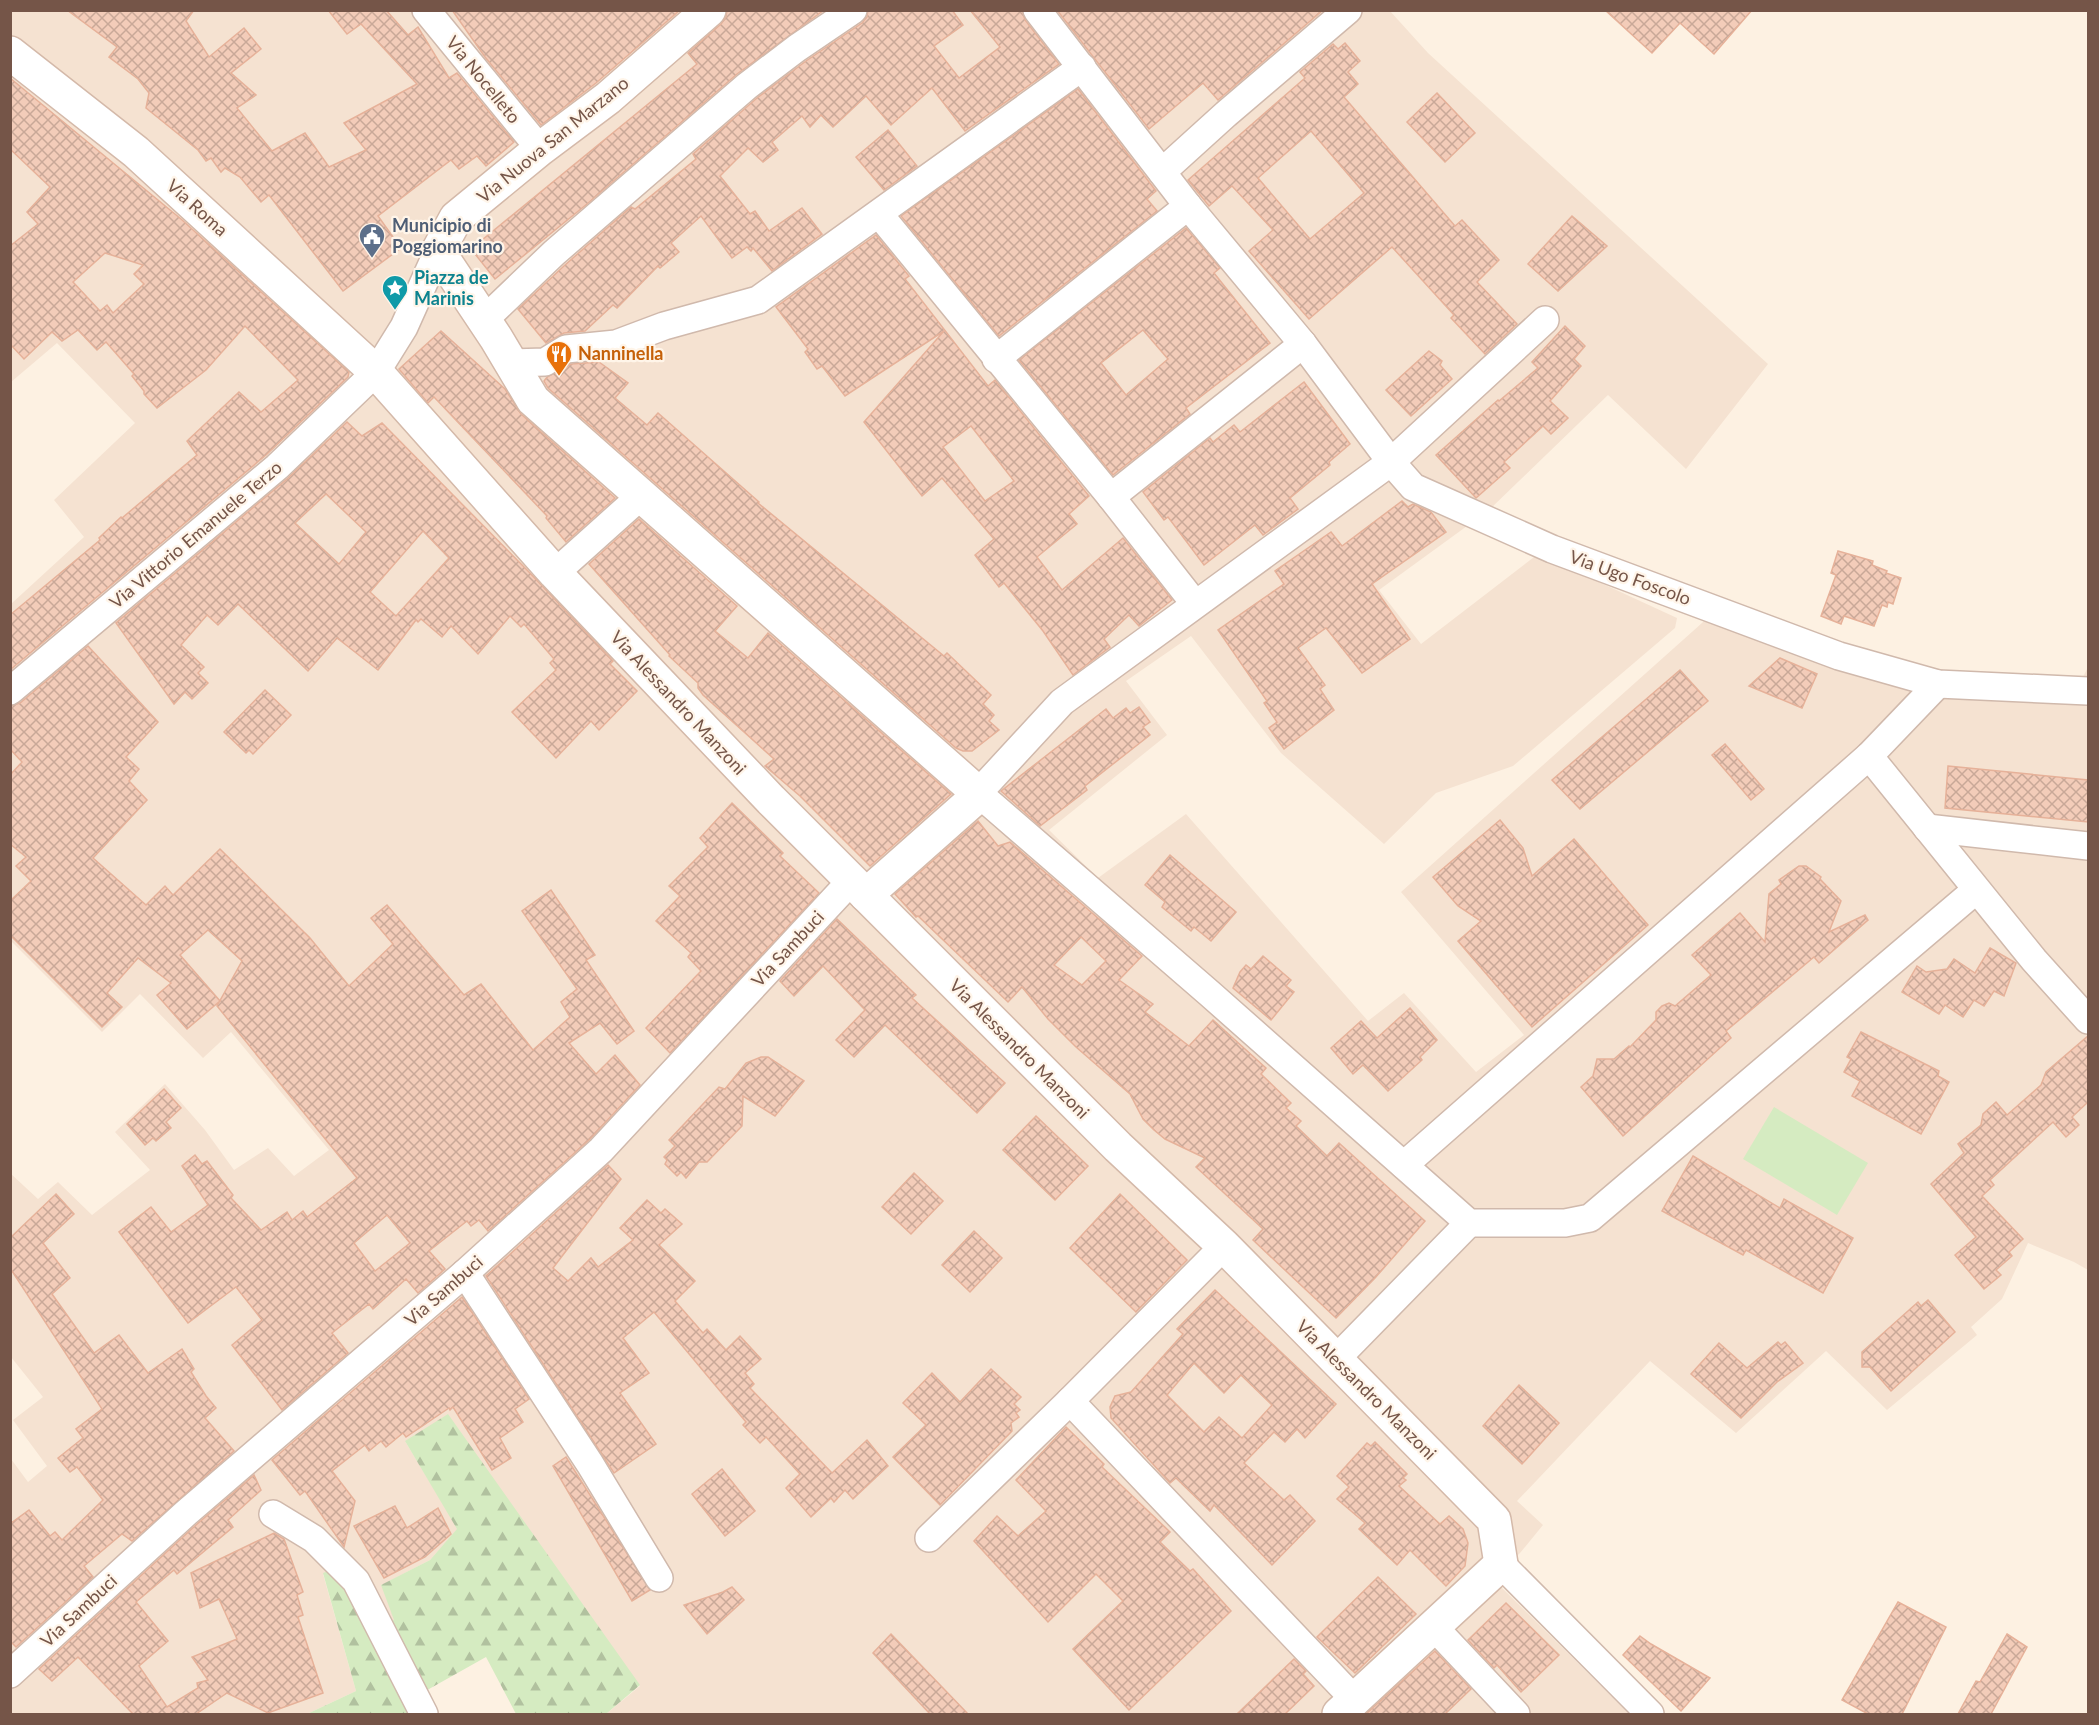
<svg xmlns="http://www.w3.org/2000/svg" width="2099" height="1725" font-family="Lato,sans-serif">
<defs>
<pattern id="forest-firs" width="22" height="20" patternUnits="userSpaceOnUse" patternTransform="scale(1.5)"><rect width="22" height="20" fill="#d5ebc1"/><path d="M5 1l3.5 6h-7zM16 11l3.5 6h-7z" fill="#b1c19f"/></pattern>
<pattern id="building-cross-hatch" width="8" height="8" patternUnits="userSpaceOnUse" patternTransform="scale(1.5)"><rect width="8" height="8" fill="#f3ccb9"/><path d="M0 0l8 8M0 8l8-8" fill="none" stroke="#c9a898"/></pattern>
</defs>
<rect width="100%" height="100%" fill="#fdf1e2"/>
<path fill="#f5e2d1" d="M11 11H1390L1428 53 1768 364 1686 469 1608 395 1489 510 1379 590 1421 644 1538 554 1677 618 1675 628 1513 766 1436 793 1384 844 1281 753 1191 636 1126 681 1167 735 1049 830 1098 878 1186 814 1368 1021 1404 993 1476 1072 1524 1035 1401 892 1721 606 1930 672 2081 681 2088 667V1270L2074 1262 2028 1243 2002 1299 1971 1327 1977 1335 1887 1410 1826 1351 1736 1433 1650 1361 1517 1501 1543 1525 1520 1553 1493 1579 1629 1714H606L640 1686 405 1441 458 1529 430 1560 382 1585 395 1620 371 1624 323 1574 356 1691 307 1714H11V1459L28 1482 47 1466 13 1420 43 1397 11 1357 10 1173 38 1199 58 1182 92 1215 150 1170 115 1132 165 1084 205 1130 234 1170 268 1148 294 1176 329 1150 231 1032 203 1058 140 994 102 1032 11 941V604L84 537 54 500 135 423 57 343 11 382Z"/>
<path fill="url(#forest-firs)" d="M448 1414 640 1685 606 1714H516L486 1657 413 1698 420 1714H307L356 1691 323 1573 342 1566 371 1624 394 1620 381 1585 430 1560 457 1529 405 1441Z"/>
<path fill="#d5ebc1" d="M1774 1107 1868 1163 1837 1215 1743 1159Z"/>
<g fill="url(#building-cross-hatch)" stroke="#e6b199" stroke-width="1.5" fill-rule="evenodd">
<path d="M67 10H194L186 21 209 57 244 28 261 49 231 73 256 95 237 108 272 151 305 133 329 167 366 150 344 123 417 84 361 24 347 34 328 10H386L408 35 418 27 449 78 457 73 514 142 486 166 477 156 459 169 451 160 378 216 401 248 343 291 269 195 261 202 240 177 225 168 221 172 211 158 206 161 198 150 146 108 149 93 138 79 109 57 117 47Z"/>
<path d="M452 10H680L596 83 541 125 485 57Z"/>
<path d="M727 10H824L737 74 587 204 495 279 471 249 697 64 688 53 721 24 726 17Z"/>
<path d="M868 10H952L963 25 934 46 959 78 1000 47 970 10H1022L1025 20 1059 64 965 131 932 88 891 125 866 96 833 127 821 115 810 127 802 116 772 142 778 150 763 162 748 148 720 176 750 214 755 211 769 231 802 208 822 234 772 271 753 248 751 251 747 247 732 258 701 216 671 243 679 252 660 268 658 266 617 308 613 305 585 331 564 333 546 343 518 309 565 265 631 207 635 209 696 159 693 154 757 98 806 61 862 23 867 17Z"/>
<path d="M1057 10H1323L1218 100 1203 83 1149 129Z"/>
<path d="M1605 10H1752L1714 54 1680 23 1652 53Z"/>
<path d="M1345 43 1360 61 1348 72 1358 84 1344 97 1455 226 1462 220 1499 260 1477 282 1517 324 1485 354 1451 318 1454 315 1392 247 1309 319 1249 251 1273 230 1232 186 1209 206 1188 180 1305 78 1300 72 1333 44 1338 49ZM1311 131 1364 193 1310 239 1258 178Z"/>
<path d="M10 78 181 219 349 372 348 377 266 455 10 670V615L100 540 99 538 121 517 122 518 197 455 187 441 239 392 261 412 298 380 245 326 206 370 157 408 144 394V391L132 376 134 374 106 342 97 350 78 330 62 341 52 332 24 359 10 344V246L38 224 27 212 50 187 10 149ZM105 253 143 265 134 274 144 284 113 313 107 305 100 311 73 282Z"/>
<path d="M1078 89 1156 191 1147 199 1157 211 999 336 901 216Z"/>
<path d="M1437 93 1475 133 1445 162 1407 122Z"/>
<path d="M888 130 917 166 884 190 856 157Z"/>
<path d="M1572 216 1607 246 1558 291 1528 264Z"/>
<path d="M1186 228 1220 268 1214 273 1270 343 1186 408 1190 414 1113 475 1019 360ZM1143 330 1168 359 1126 395 1101 363Z"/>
<path d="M876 235 909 276 905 279 988 386 995 380 1089 496 1069 514 1077 524 1037 557 1062 590 1123 538 1172 600 1139 626 1129 615 1104 639 1110 647 1073 675 1043 631 1004 583 999 587 975 555 994 539 942 478 922 496 864 422 944 331 845 396 822 366 817 369 805 352 808 349 776 307ZM971 426 1014 481 985 501 943 447Z"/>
<path d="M1565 326 1585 346 1574 359 1581 366 1550 401 1568 418 1551 434 1543 426 1504 462 1510 468 1476 498 1436 455 1498 400 1499 401 1538 368 1532 362Z"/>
<path d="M441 331 505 389 521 414 615 498 566 542 546 518 547 516 434 397 428 403 399 369Z"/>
<path d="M1429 351 1442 361 1440 365 1452 379 1411 416 1386 390Z"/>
<path d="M599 362 628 383 615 398 647 425 658 413 759 502 758 503 944 656 947 653 991 695 983 704 994 715 989 721 999 730 972 751H963L956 748 548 388 544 381 547 377 571 364Z"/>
<path d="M1304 382 1350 444 1329 462 1330 465 1290 498 1298 509 1263 535 1255 525 1204 565 1168 517 1164 520 1143 492 1210 438 1213 442 1234 425 1240 432Z"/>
<path d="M347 422 362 436 382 423 528 571 613 661 610 664 637 691 599 730 591 721 556 758 512 712 556 670 550 663 554 659 524 624 521 627 510 616 478 654 451 626 442 637 421 619 418 622 416 620 378 670 337 638 308 671 238 604 218 625 207 615 181 645 204 667 198 673 208 683 192 699 185 692 174 704 116 623 287 479ZM326 494 366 532 339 564 295 523ZM423 531 449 558 396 616 370 592Z"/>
<path d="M1402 501 1408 507 1413 504 1431 512 1446 532 1372 584 1410 639 1362 673 1326 628 1298 648 1325 685 1320 689 1334 710 1284 749 1269 728 1277 722 1264 703 1267 701 1218 630 1284 584 1275 571 1331 532 1342 546Z"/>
<path d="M639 519 737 606 715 631 748 658 768 633 951 794 870 866 800 796 765 766 774 759 703 695 698 688V683L669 656 670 655 589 564Z"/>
<path d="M1838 551 1873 561 1872 565 1887 571 1886 573 1901 578 1893 604 1888 602 1887 607 1882 605 1874 626 1844 616 1841 624 1821 616 1836 575 1831 573Z"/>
<path d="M88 646 158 722 126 757 139 769 129 781 147 800 93 858 146 905 165 886 173 895 220 849 310 938 349 986 393 944 371 918 387 905 464 995 481 984 533 1050 570 1017 561 1002 577 989 522 911 551 890 595 955 586 960 634 1031 617 1044 600 1023 569 1043 596 1074 615 1055 640 1085 590 1139 488 1231 479 1220 471 1226 467 1221 429 1251 445 1269 418 1293 406 1279 373 1309 369 1304 332 1333 348 1353 282 1410 232 1345 262 1320 236 1287 188 1323 119 1232 151 1207 171 1232 208 1205 182 1166 195 1155 202 1164 207 1161 233 1195 231 1198 261 1230 287 1212 292 1220 303 1211 307 1217 357 1178 217 1006 242 961 208 930 180 955 220 1001 187 1029 157 995 171 983 138 958 107 993 122 1007 102 1027 10 935V901L31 881 16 866 26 857 10 844V775L22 762 10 749V706L20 703ZM387 1215 410 1243 375 1271 354 1243Z"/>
<path d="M1780 658 1817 674 1802 708 1749 686Z"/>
<path d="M1680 670 1708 701 1580 809 1552 780Z"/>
<path d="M265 690 291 715 253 754 249 750 246 753 224 732Z"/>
<path d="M1139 707 1150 722 1143 727 1150 735 1085 786 1087 790 1040 826 1001 791 1106 709 1113 718 1126 708 1130 713Z"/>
<path d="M1725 744 1764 789 1751 800 1712 755Z"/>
<path d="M1948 766 2088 780V822L1945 808Z"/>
<path d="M732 803 783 853 780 856 819 893 670 1053 646 1028 701 971 688 957 691 953 656 921 680 896 669 886 708 847 700 838Z"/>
<path d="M1500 820 1523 848 1532 876 1574 839 1648 925 1532 1027 1458 941 1481 921 1458 906 1433 877Z"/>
<path d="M978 821 998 846 1010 842 1142 956 1119 980 1153 1004 1145 1012 1189 1046 1213 1020 1266 1068 1261 1074 1291 1103 1286 1108 1301 1121 1296 1126 1327 1156 1339 1143 1425 1221 1375 1278 1336 1318 1253 1240 1263 1229 1196 1167 1205 1158 1165 1139 1154 1130 1143 1119 1130 1094 1076 1047 1048 1019 1022 987 1008 1002 918 916 916 917 895 894ZM1081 937 1106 961 1082 985 1054 965Z"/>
<path d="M1170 855 1236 912 1211 941 1194 927 1191 931 1162 907 1165 902 1145 885Z"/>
<path d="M1799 866H1806L1821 877 1820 879 1841 901 1829 932 1865 915 1868 920 1819 963 1814 957 1726 1031 1731 1038 1623 1136 1581 1087 1593 1076 1597 1059H1614L1629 1046 1630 1047 1656 1020V1012L1662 1006 1669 1003 1675 1006 1711 975 1692 955 1740 913 1765 942 1769 894 1781 884 1779 880Z"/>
<path d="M837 919 916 995 912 998 1005 1083 977 1113 885 1025 854 1057 836 1040 865 1010 823 966 794 996 780 981Z"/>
<path d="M1990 948 2016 963 2004 996 1994 991 1984 1006 1974 1000 1963 1017 1945 1005 1939 1014 1902 992 1917 966 1926 972 1947 969 1954 959 1975 973Z"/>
<path d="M1263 956 1291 980 1286 986 1294 992 1271 1020 1233 988 1240 972 1246 965 1251 969Z"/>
<path d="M1410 1008 1437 1040 1420 1057 1422 1060 1388 1091 1363 1065 1353 1074 1331 1048 1361 1021 1377 1038Z"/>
<path d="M1861 1032 1939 1071 1938 1076 1949 1082 1921 1134 1852 1096 1860 1081 1844 1072 1851 1059 1847 1057Z"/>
<path d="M2088 1036V1102L2072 1117 2079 1125 2066 1137 2053 1122 1990 1180 1994 1185 1982 1196 2023 1239 2009 1252 2012 1256 1996 1270 2001 1275 1984 1289 1955 1255 1976 1237 1931 1184 1964 1153 1958 1144 1981 1125 1983 1114 1996 1102 2007 1115 2041 1085 2046 1072Z"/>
<path d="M761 1057H768L804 1081 775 1116 743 1096 742 1126 707 1162H699L686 1178 681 1172 677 1176 665 1164 667 1160 664 1157 675 1146 669 1140 719 1087 725 1089 746 1063Z"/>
<path d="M164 1089 181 1108 166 1122 171 1128 156 1141 153 1138 145 1145 127 1124Z"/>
<path d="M1036 1116 1088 1166 1055 1200 1003 1150Z"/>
<path d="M1693 1156 1780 1208 1784 1199 1853 1238 1823 1293 1746 1250 1743 1255 1662 1211Z"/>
<path d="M608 1165 621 1179 553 1268 568 1281 591 1258 598 1267 633 1240 620 1228 647 1200 661 1213 665 1209 682 1224 659 1245 695 1281 675 1301 703 1333 707 1329 726 1350 740 1336 761 1359 745 1373 754 1384 750 1388 832 1473 867 1440 888 1466 853 1499 845 1490 834 1502 831 1498 811 1517 786 1488 800 1474 766 1437 760 1443 743 1425 746 1422 654 1312 623 1338 649 1373 620 1393 656 1444 614 1473 486 1276Z"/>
<path d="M914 1173 943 1201 911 1234 882 1207Z"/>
<path d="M56 1194 74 1214 43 1243 70 1278 52 1294 94 1353 119 1335 148 1373 182 1349 194 1369 191 1372 206 1396 216 1408 205 1418 234 1451 132 1541 122 1534 84 1566 93 1577 16 1647 10 1641V1524L29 1510 50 1536 55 1532 62 1540 103 1500 77 1467 70 1472 58 1458 83 1438 76 1429 102 1409 10 1268V1238Z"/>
<path d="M1120 1194 1187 1260 1136 1312 1070 1248Z"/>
<path d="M974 1231 1002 1258 970 1292 942 1265Z"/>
<path d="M1215 1290 1336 1404 1305 1438 1297 1429 1285 1442 1274 1432 1244 1463 1284 1500 1290 1495 1315 1521 1272 1565 1214 1505 1210 1511 1176 1478 1170 1483 1111 1418 1110 1407 1115 1396 1131 1392 1183 1334 1177 1329ZM1194 1363 1224 1393 1241 1375 1272 1405 1242 1438 1219 1417 1204 1432 1167 1395Z"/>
<path d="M462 1297 529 1399 515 1409 523 1422 500 1438 511 1458 492 1470 453 1407 450 1410 449 1408 406 1437 403 1433 386 1447 381 1441 369 1451 365 1445 332 1471 355 1501 344 1547 305 1491 300 1495 272 1460Z"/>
<path d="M1928 1300 1955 1332 1891 1391 1870 1367H1862V1352L1918 1302 1921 1306Z"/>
<path d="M1778 1342 1781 1345 1785 1342 1803 1363 1777 1382 1741 1418 1691 1374 1719 1343 1747 1368Z"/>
<path d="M991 1369 1021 1397 1014 1404 1020 1410 1016 1413 1019 1417 1011 1423 1012 1431 940 1505 893 1457 926 1425 903 1403 932 1373 960 1402Z"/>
<path d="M1519 1385 1559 1423 1522 1464 1483 1426Z"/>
<path d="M1066 1427 1104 1464 1102 1467 1170 1532 1160 1542 1190 1571 1193 1569 1231 1611 1129 1710 1073 1649 1123 1601 1096 1574 1048 1622 974 1541 997 1516 1018 1536 1046 1511 1016 1480Z"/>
<path d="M1375 1442 1407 1474 1403 1478 1406 1480 1399 1486 1440 1524 1449 1516 1463 1529 1468 1543 1465 1566 1446 1586 1410 1550 1397 1565 1359 1529 1365 1523 1337 1499 1349 1487 1337 1476 1367 1443 1371 1446Z"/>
<path d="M566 1457 650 1590 632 1601 553 1466Z"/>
<path d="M722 1469 755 1511 725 1536 692 1494Z"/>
<path d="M254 1475 261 1490 228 1520 233 1527 177 1574 174 1570 136 1602 168 1641 139 1666 167 1707 198 1688 197 1683 208 1680 192 1657 237 1639 219 1599 200 1608 191 1573 274 1533 284 1539 303 1592 297 1595 303 1615 298 1617 323 1693 268 1713 227 1693 196 1714H133L78 1657 52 1681 39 1669 196 1525Z"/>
<path d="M395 1506 407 1528 438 1508 451 1534 425 1557 384 1578 354 1526Z"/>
<path d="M1378 1577 1416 1614 1355 1673 1317 1637Z"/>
<path d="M732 1587 744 1600 707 1634 684 1605 723 1592Z"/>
<path d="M1898 1602 1946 1627 1902 1714H1868L1842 1700Z"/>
<path d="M1506 1603 1559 1655 1521 1692 1497 1665 1494 1668 1468 1640Z"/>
<path d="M891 1634 968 1714H930L873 1653Z"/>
<path d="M2007 1634 2027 1647 1991 1714H1958L1976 1681 1980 1682Z"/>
<path d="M1640 1636 1651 1644 1710 1678 1681 1711 1623 1655Z"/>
<path d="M1435 1651 1471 1689 1445 1714H1366Z"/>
<path d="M1294 1659 1306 1671 1303 1674 1314 1686 1285 1714H1237Z"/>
</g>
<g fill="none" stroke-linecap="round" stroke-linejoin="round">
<g stroke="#d0b9ac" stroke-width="30">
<g id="street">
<path d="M426 10 540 149"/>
<path d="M1037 10 1188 206 1303 344 1391 462 1062 702 978 793 1209 993 1469 1223H1565L1590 1218 1976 890"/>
<path d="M1162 172 1226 114 1348 10"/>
<path d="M879 214 1111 497 1195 604"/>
<path d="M484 320 554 253 747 86 797 48 853 10"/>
<path d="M1545 320 1391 462 1413 487 1552 549 1839 656 1938 684 2088 691"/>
<path d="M996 359 1188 206"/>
<path d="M511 363 545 362 566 349 616 344 664 326 758 300 1082 67"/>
<path d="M1111 497 1303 344"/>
<path d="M555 573 642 495"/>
<path d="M10 691 277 467 376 372 404 327 438 251"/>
<path d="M1869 756 2034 960 2088 1020"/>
<path d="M1927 828 2088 846"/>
<path d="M1404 1165 1869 756 1938 684"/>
<path d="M465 1273 590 1464 659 1578"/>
<path d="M1336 1359 1469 1223"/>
<path d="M1070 1401 1355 1700"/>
<path d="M273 1514 314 1539 356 1581 424 1714"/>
<path d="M929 1538 1070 1401 1224 1246"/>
<path d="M1501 1564 1650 1714"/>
<path d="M1433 1626 1516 1714"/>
<path d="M10 1674 186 1513 465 1273 601 1150 851 881"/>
</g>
</g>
<g stroke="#d4b9a9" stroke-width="36">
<g id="secondary">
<path d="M709 10 608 98 540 149 456 218 438 251 496 338 533 400 978 793 971 802 866 895"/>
<path d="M10 53 136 152 376 372 555 573 771 800 1118 1147 1224 1246 1494 1520 1501 1564 1339 1714"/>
</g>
</g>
<use href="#street" stroke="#fff" stroke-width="27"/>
<use href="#secondary" stroke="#fff" stroke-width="33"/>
</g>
<defs>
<g id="civic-pin" transform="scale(1.35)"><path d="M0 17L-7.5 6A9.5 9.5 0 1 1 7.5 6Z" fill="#5c6f8a" stroke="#fff5e9"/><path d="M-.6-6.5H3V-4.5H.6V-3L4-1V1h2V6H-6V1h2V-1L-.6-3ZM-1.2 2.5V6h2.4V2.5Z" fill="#fff"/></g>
<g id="sight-pin" transform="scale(1.35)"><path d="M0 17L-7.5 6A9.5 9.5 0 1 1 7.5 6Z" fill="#0f9aa8" stroke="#fff5e9"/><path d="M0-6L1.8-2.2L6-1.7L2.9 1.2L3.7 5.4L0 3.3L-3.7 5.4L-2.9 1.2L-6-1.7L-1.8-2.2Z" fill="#fff"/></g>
<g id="restaurant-pin" transform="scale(1.35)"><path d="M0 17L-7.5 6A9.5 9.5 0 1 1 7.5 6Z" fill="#e8710a" stroke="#fff5e9"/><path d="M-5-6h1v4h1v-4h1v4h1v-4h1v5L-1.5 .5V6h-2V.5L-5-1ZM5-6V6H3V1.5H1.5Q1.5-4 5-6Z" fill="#fff"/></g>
</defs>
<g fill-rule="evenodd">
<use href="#civic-pin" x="372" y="236"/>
<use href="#sight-pin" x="395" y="288"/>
<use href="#restaurant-pin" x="559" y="354"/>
</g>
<g text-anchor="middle" stroke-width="4.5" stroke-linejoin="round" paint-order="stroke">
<g font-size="18" fill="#755548" stroke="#fff5e9">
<text transform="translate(483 80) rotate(51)" y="6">Via Nocelleto</text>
<text transform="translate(553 140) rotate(-39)" y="6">Via Nuova San Marzano</text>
<text transform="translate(197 208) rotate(42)" y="6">Via Roma</text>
<text transform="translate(196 535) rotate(-40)" y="6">Via Vittorio Emanuele Terzo</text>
<text transform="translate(1630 578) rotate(20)" y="6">Via Ugo Foscolo</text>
<text transform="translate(678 703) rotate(47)" y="6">Via Alessandro Manzoni</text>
<text transform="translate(788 949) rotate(-47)" y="6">Via Sambuci</text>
<text transform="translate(1019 1049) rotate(45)" y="6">Via Alessandro Manzoni</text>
<text transform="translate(444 1291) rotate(-41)" y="6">Via Sambuci</text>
<text transform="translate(1366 1390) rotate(45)" y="6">Via Alessandro Manzoni</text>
<text transform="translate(79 1611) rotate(-43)" y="6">Via Sambuci</text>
</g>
<g font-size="18" font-weight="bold" fill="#4e5e75" stroke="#fff5e9" text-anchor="start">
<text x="392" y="232">Municipio di<tspan x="392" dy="21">Poggiomarino</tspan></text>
</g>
<g font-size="18" font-weight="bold" fill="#0d838f" stroke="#fff5e9" text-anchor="start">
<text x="414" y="284">Piazza de<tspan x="414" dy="21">Marinis</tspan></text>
</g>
<g font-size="18" font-weight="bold" fill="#c56008" stroke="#fff5e9" text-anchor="start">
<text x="578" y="360">Nanninella</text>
</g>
</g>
<rect width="2099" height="1725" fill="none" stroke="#755548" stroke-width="24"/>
</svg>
